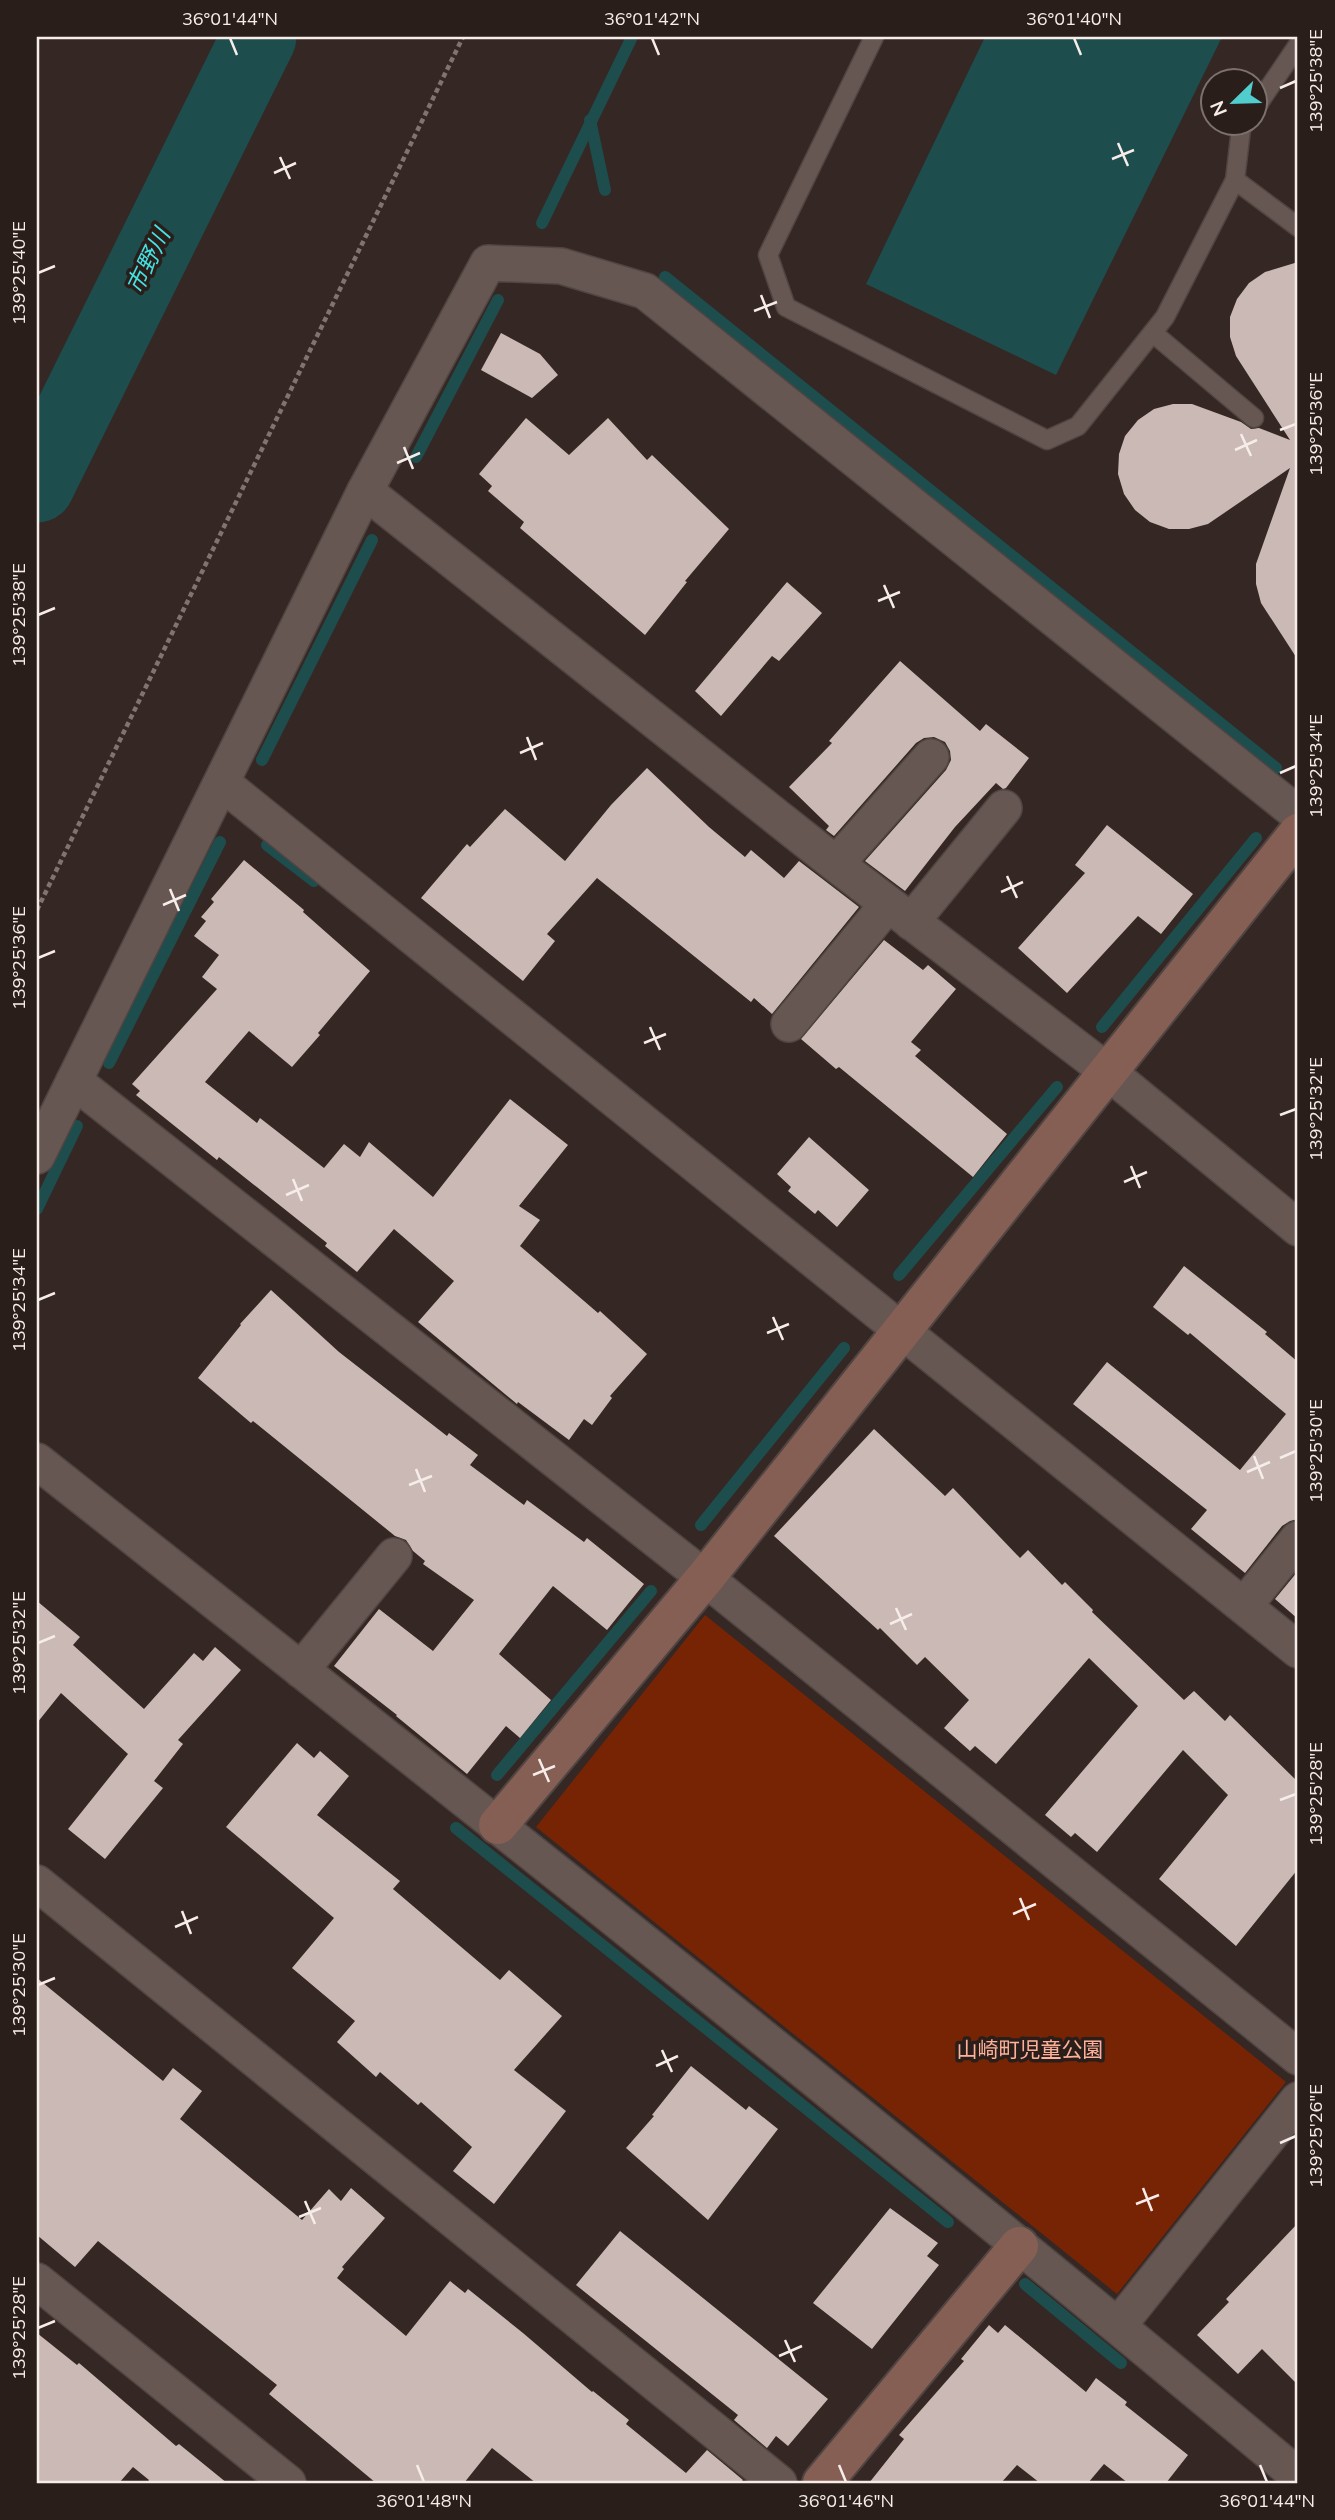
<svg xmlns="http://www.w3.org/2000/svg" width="1335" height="2520" font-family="Mulish,'Noto Sans JP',sans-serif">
<rect width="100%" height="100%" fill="#352723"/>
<path fill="#772405" d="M705 1615 1286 2082 1117 2294 536 1827Z"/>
<path fill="#1d4d4d" d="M985 37H1222L1056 375 866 284Z"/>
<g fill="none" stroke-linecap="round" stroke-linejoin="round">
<g stroke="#1d4d4d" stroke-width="12">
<path d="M590 120 605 190"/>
<path d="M542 223 632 37"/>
<path d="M665 277 1276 768"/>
<path d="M416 457 498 300"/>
<path d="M262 760 372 540"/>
<path d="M267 845 314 881"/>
<path d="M1102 1027 1256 838"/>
<path d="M109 1063 220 842"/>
<path d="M37 1209 77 1126"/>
<path d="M899 1275 1057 1087"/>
<path d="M701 1525 844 1348"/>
<path d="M497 1775 651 1591"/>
<path d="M456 1828 948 2222"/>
<path d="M1025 2284 1121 2363"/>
</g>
<path stroke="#1d4d4d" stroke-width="75" d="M37 485 259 37"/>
</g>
<g fill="#cab9b4">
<path d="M1298 262V660L1261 603 1256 584V564L1290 468 1208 524 1189 529H1169L1150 522 1135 510 1124 494 1118 474 1119 454 1125 436 1138 420 1154 409 1173 404H1192L1241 422 1251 429 1259 428 1290 440 1236 356 1230 337V317L1237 299 1249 283 1265 272Z"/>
<path d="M501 333 540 354 558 375 532 398 481 370Z"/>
<path d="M526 418 569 455 608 418 647 460 652 455 729 529 685 581 687 582 645 635 520 528 524 522 488 491 492 486 479 474Z"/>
<path d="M787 582 822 613 779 661 772 656 721 716 695 691Z"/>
<path d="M900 661 980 731 986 724 1029 758 1006 788 1003 789 996 783 955 827 905 891 865 861 946 770 951 760 950 751 945 742 934 737 924 738 916 743 834 836 826 830 829 826 789 787 832 743 829 741Z"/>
<path d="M647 768 709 827 745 857 751 850 784 878 799 861 859 907 772 1014 754 998 751 1002 597 878 547 934 555 941 523 981 421 898 467 844 470 847 505 809 565 861 611 805Z"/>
<path d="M1107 825 1193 894 1161 934 1138 916 1067 993 1018 948 1085 873 1075 865Z"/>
<path d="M244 860 304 910 303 912 370 971 318 1033 320 1035 292 1067 249 1031 205 1082 257 1123 260 1118 324 1168 344 1144 360 1157 369 1142 433 1197 510 1099 568 1145 519 1206 540 1220 520 1246 598 1313 600 1311 647 1354 610 1396 612 1398 592 1425 584 1419 569 1440 518 1402 517 1404 418 1322 454 1281 394 1229 357 1272 325 1246 327 1243 219 1157 217 1160 136 1095 140 1091 132 1084 217 989 202 977 219 955 194 936 206 921 201 917 214 902 211 899Z"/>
<path d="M884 940 923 970 928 965 956 989 911 1042 921 1050 915 1056 1007 1134 973 1177 839 1067 836 1069 801 1039Z"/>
<path d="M809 1137 869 1190 837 1227 818 1210 815 1214 788 1191 791 1187 777 1174Z"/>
<path d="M1184 1266 1267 1332 1265 1334 1298 1362V1519L1290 1521 1282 1526 1245 1573 1191 1529 1207 1510 1073 1404 1107 1362 1240 1470 1286 1414 1190 1333 1188 1335 1153 1307Z"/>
<path d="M271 1290 339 1352 447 1436 449 1433 478 1455 470 1465 524 1505 527 1500 584 1542 587 1538 644 1584 607 1630 553 1586 499 1654 551 1700 520 1738 506 1726 467 1774 396 1716 397 1715 334 1666 379 1609 433 1651 474 1600 423 1564 425 1561 413 1551 406 1540 395 1536 253 1421 251 1423 198 1378 241 1325 240 1324Z"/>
<path d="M874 1429 945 1496 953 1488 1020 1558 1028 1550 1062 1585 1065 1582 1093 1610 1092 1612 1184 1700 1194 1691 1225 1721 1230 1715 1298 1782V1869L1236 1946 1159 1879 1228 1795 1183 1750 1097 1852 1075 1833 1071 1837 1045 1815 1138 1706 1089 1658 996 1764 975 1746 970 1751 944 1728 969 1700 925 1657 917 1665 880 1628 878 1630 774 1536Z"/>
<path d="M1298 1571V1619L1275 1599Z"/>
<path d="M37 1601 80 1637 73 1645 144 1709 194 1653 203 1661 215 1647 241 1670 178 1740 183 1744 154 1781 163 1788 105 1859 68 1829 128 1754 61 1693 37 1723Z"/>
<path d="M297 1743 314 1758 320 1751 349 1776 317 1815 400 1881 393 1889 500 1980 509 1970 562 2016 514 2070 566 2111 494 2204 453 2171 472 2147 421 2102 418 2105 380 2072 376 2077 337 2042 355 2021 292 1968 334 1918 226 1827Z"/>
<path d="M37 1978 163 2081 173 2068 202 2091 180 2119 302 2220 329 2189 341 2201 351 2188 385 2218 342 2267 344 2269 337 2278 406 2336 450 2281 465 2293 468 2289 523 2333 592 2392 593 2391 629 2420 626 2424 686 2473 707 2450 743 2480 740 2483H536L492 2448 464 2483H376L269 2394 277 2385 98 2241 75 2267 37 2235Z"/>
<path d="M691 2066 746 2110 749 2106 778 2129 708 2220 626 2148 654 2116 652 2115Z"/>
<path d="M890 2208 938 2243 927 2256 939 2265 872 2349 813 2303Z"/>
<path d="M1298 2223V2385L1262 2349 1238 2374 1197 2335 1229 2302 1226 2299Z"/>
<path d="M620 2231 828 2399 788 2446 776 2436 767 2448 734 2420 738 2415 576 2285Z"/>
<path d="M989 2325 998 2333 1005 2325 1086 2392 1096 2378 1127 2402 1125 2405 1188 2455 1166 2483H1128L1104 2464 1088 2483H1040L1017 2465 1001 2483H869L904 2439 899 2435 964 2361 961 2359Z"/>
<path d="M37 2333 77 2365 79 2363 176 2446 179 2444 227 2483H147L149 2480 133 2467 119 2483H37Z"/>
</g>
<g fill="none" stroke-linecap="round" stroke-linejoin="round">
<g stroke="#504542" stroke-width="21">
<g id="lane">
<path d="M874 37 768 255 786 307 1047 440 1078 426 1165 317 1235 180 1241 129 1246 122"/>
<path d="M1254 110 1298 45"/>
<path d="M1235 180 1298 227"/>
<path d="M1153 333 1254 418"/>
</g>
</g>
<g stroke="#504542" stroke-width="38">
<g id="street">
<path d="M365 491 836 864 1107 1071 1298 1228"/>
<path d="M222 783 1298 1650"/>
<path d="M836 864 931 757"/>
<path d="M911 922 1004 808"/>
<path d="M789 1024 888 904"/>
<path d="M74 1081 705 1578 1298 2057"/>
<path d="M37 1156 365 491 488 263 561 266 645 291 1298 814"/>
<path d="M37 1461C460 1795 885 2130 1298 2476"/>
<path d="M1244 1606 1298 1539"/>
<path d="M301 1670 394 1556"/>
<path d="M37 1883 779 2483"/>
<path d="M37 2281 288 2483"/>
<path d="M1118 2326 1298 2100"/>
</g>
</g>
<g stroke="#504542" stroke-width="42">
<g id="secondary">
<path d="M498 1825 705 1578 1298 833"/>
<path d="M822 2483 1019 2246"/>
</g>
</g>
<path stroke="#807470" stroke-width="4.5" stroke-dasharray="5 3.5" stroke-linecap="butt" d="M37 910 463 37"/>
<use href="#lane" stroke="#665753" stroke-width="18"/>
<use href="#street" stroke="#665753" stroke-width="35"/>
<use href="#secondary" stroke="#865f54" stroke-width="38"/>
</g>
<path fill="none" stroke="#f6edea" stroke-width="2.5" d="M230 38 237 55M652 38 659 55M1074 38 1081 55M1280 88 1296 81M1118 143 1128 166M280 157 290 179M1112 159 1134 150M274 173 296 163M38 273 55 266M761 295 770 318M754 311 777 302M1280 430 1296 424M1241 434 1251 456M404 447 413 469M1235 450 1257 440M397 463 420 453M884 585 894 608M878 601 900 592M38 615 55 608M527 737 536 760M520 753 543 743M1280 773 1296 766M1007 876 1017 898M170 889 179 911M1001 892 1023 882M163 905 186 895M38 958 55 951M650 1027 660 1050M644 1043 666 1034M1280 1115 1296 1109M1131 1166 1140 1188M293 1179 302 1201M1124 1182 1147 1172M286 1195 309 1185M38 1300 55 1293M773 1317 783 1340M767 1333 789 1324M1254 1456 1263 1479M1280 1458 1296 1451M416 1469 425 1492M1247 1472 1270 1462M409 1485 432 1476M896 1608 906 1630M890 1624 912 1614M38 1643 55 1636M539 1759 549 1782M533 1775 555 1766M1280 1800 1296 1794M1020 1898 1029 1920M182 1911 191 1934M1013 1914 1036 1904M175 1927 198 1917M38 1985 55 1978M662 2050 672 2072M656 2066 678 2056M1280 2143 1296 2136M1143 2188 1152 2211M305 2201 315 2224M1136 2204 1159 2195M299 2217 321 2208M38 2328 55 2321M785 2340 795 2362M779 2356 802 2346M417 2465 424 2482M839 2465 846 2482M1260 2465 1267 2482"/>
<g text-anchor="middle" stroke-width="7" stroke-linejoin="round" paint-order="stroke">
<g font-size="21" fill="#fdb19a" stroke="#2a1e1a">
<text x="1030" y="2057">山崎町児童公園</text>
</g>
<g font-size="23" font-style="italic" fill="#44e1e3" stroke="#2a1e1a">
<text transform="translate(148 261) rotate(-64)" y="8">市野川</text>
</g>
</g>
<rect width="1335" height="2520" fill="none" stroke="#2a1e1a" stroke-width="77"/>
<g transform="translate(1234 102) rotate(247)"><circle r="33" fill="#2a1e1a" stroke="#7c716d" stroke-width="2"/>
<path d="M0-5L12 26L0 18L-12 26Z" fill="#52cdce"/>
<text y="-10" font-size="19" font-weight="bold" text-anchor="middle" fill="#f6edea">N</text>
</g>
<rect x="38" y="38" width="1258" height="2444" fill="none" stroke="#f6edea" stroke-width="2.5"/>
<g font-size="18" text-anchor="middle" fill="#f6edea">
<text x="230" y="25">36°01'44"N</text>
<text x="652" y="25">36°01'42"N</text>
<text x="1074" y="25">36°01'40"N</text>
<text transform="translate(1316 81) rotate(-90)" y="6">139°25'38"E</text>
<text transform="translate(19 273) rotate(-90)" y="6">139°25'40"E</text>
<text transform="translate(1316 424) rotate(-90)" y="6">139°25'36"E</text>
<text transform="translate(19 615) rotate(-90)" y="6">139°25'38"E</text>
<text transform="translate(1316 766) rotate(-90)" y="6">139°25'34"E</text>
<text transform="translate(19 958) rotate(-90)" y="6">139°25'36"E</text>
<text transform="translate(1316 1109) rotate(-90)" y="6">139°25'32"E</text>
<text transform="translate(19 1300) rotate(-90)" y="6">139°25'34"E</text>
<text transform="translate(1316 1451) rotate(-90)" y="6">139°25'30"E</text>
<text transform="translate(19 1643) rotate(-90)" y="6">139°25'32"E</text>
<text transform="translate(1316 1794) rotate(-90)" y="6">139°25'28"E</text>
<text transform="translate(19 1985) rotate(-90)" y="6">139°25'30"E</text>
<text transform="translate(1316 2136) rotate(-90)" y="6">139°25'26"E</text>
<text transform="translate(19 2328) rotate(-90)" y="6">139°25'28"E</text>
<text x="424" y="2507">36°01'48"N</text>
<text x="846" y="2507">36°01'46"N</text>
<text x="1267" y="2507">36°01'44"N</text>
</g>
</svg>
